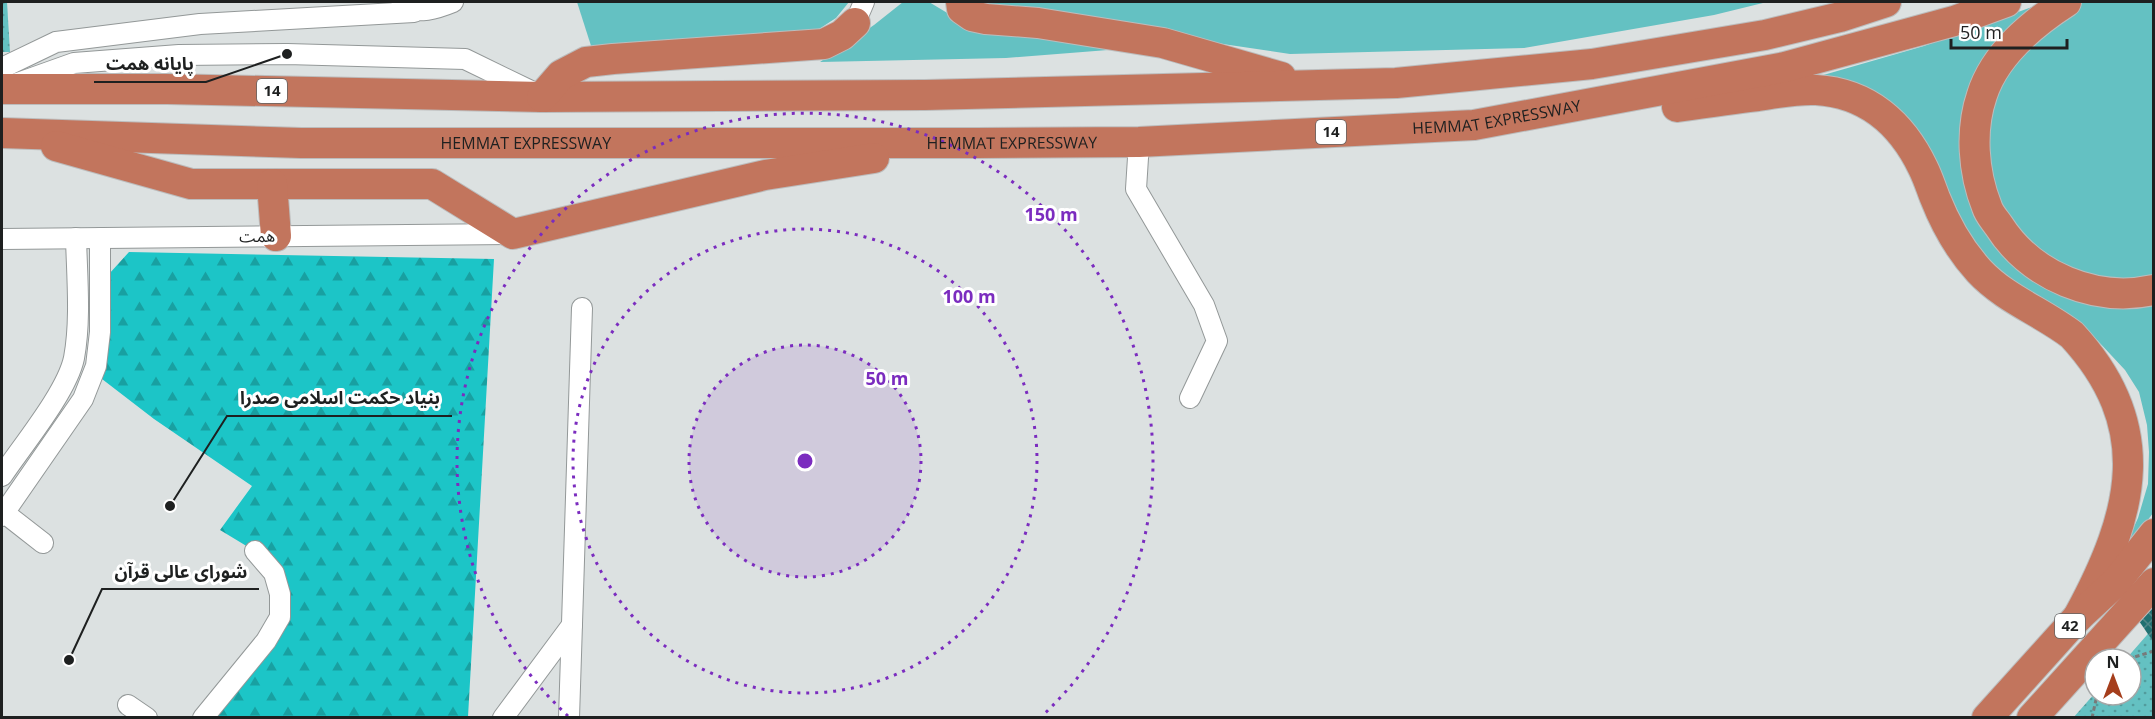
<svg xmlns="http://www.w3.org/2000/svg" width="2155" height="719" font-family="'Open Sans','Noto Sans Arabic',sans-serif">
<defs>
<pattern id="forest-firs" width="22" height="20" patternUnits="userSpaceOnUse" patternTransform="scale(1.5)"><rect width="22" height="20" fill="#1cc5c7"/><path d="M5 1l3.5 6h-7zM16 11l3.5 6h-7z" fill="#18a0a1"/></pattern>
<pattern id="park-dots" width="8" height="8" patternUnits="userSpaceOnUse" patternTransform="scale(1.5)"><rect width="8" height="8" fill="#64c1c2"/><path d="M2 2h.1M6 6h.1" fill="none" stroke="#529c9d" stroke-width="1.8" stroke-linecap="round"/></pattern>
<pattern id="building-cross-hatch" width="8" height="8" patternUnits="userSpaceOnUse" patternTransform="scale(1.5)"><rect width="8" height="8" fill="#217071"/><path d="M0 0l8 8M0 8l8-8" fill="none" stroke="#508788"/></pattern>
</defs>
<rect width="100%" height="100%" fill="#dce1e1"/>
<g fill="#64c1c2">
<path d="M577 2H849L836 18 799 42 593 52Z"/>
<path d="M903 2H929L954 17 1146 47 1006 58 820 62 874 25Z"/>
<path d="M975 2H1767L1714 15 1524 48 1290 54 999 11Z"/>
<path d="M2046 2 1975 97 2009 251 2153 297V513L2102 582 2126 544 2138 518 2148 484 2149 452 2147 425 2139 392 2125 370 2097 340 2034 303 2003 277 1975 247 1955 205 1934 173 1813 78 1924 46Z"/>
<path d="M2075 2H2153V282L2074 278 2031 252 1994 204 1982 133 1996 80Z"/>
</g>
<path fill="url(#forest-firs)" d="M129 252 494 259 468 717H209L288 614 276 564 220 530 252 486 154 419 102 379 109 274Z"/>
<g fill="url(#park-dots)">
<path d="M2 2H7L10 52H2Z"/>
<path d="M2153 628V717L2073 718 2095 693V695H2131V659H2126Z"/>
</g>
<path fill="url(#building-cross-hatch)" d="M2154 602V643L2137 618Z"/>
<g fill="none" stroke-linecap="round" stroke-linejoin="round">
<g stroke="#939898" stroke-width="22">
<g id="minor">
<path d="M401 7C419 14 436 9 453 2"/>
<path d="M855 23 864 2"/>
<path d="M2 68 56 42 200 24 414 12"/>
<path d="M18 83 74 63 179 55 287 54 465 59 535 93"/>
<path d="M1139 142 1136 189 1204 305 1217 341 1190 398"/>
<path d="M2 239 511 234"/>
<path d="M2 476C22 446 67 392 74 358 81 320 77 277 76 238"/>
<path d="M2 511 43 543"/>
<path d="M2 516 83 399 96 366 100 332V238"/>
<path d="M128 705 147 718"/>
<path d="M203 718 266 641 280 617V594L274 573 255 551"/>
<path d="M503 718 572 625"/>
<path d="M569 718 582 308"/>
</g>
</g>
<g stroke="#bcbcbc" stroke-width="32">
<g id="highway">
<path d="M961 2 962 9 972 16 986 19 1038 23 1163 43 1281 77"/>
<path d="M2066 2C2032 24 1995 54 1982 95 1970 130 1973 172 1987 207 1989 214 1995 220 1999 226 2031 276 2095 303 2154 290"/>
<path d="M2 89H167L542 97 925 95 1396 83 1592 64 1765 35 1840 17 1886 2"/>
<path d="M542 97 561 75 586 62 613 59 824 44 842 35 855 23"/>
<path d="M1677 107C1704 103 1731 99 1758 96 1777 93 1797 89 1816 90 1868 93 1902 124 1923 168 1928 178 1931 188 1935 198 1946 226 1959 249 1979 271 2005 299 2042 312 2072 335 2155 425 2136 511 2078 617"/>
<path id="s1" d="M2 133 301 143H975L1139 142 1474 125 1785 67 1954 21 2006 2"/>
<path d="M56 146 191 184H432L513 234 765 175 874 158"/>
<path d="M272 184 276 236"/>
<path d="M1987 718 2078 617 2116 582 2154 534"/>
<path d="M2032 718 2154 583"/>
</g>
</g>
<g stroke="#777a7a" stroke-width="3" stroke-dasharray="4.5 3" stroke-linecap="butt">
<path d="M2128 659 2154 651"/>
<path d="M2092 718 2097 695"/>
</g>
<use href="#minor" stroke="#fff" stroke-width="20"/>
<use href="#highway" stroke="#c2755d" stroke-width="30"/>
</g>
<circle cx="805" cy="461" r="116" fill="#7b2cbf" fill-opacity=".12"/>
<g fill="none" stroke="#7b2cbf" stroke-width="3" stroke-dasharray="3 6">
<circle cx="805" cy="461" r="116"/>
<circle cx="805" cy="461" r="232"/>
<path d="M568 716A348 348 0 1 1 1042 716"/>
</g>
<g text-anchor="middle" stroke-width="6" stroke-linejoin="round" paint-order="stroke">
<g fill="#fff" stroke="#626363" stroke-width="1.5">
<rect x="257" y="79" width="30" height="24" rx="4.5"/>
<rect x="1316" y="120" width="30" height="24" rx="4.5"/>
<rect x="2055" y="614" width="30" height="24" rx="4.5"/>
</g>
<g font-size="15" font-weight="bold" fill="#1e2020">
<text x="272" y="96">14</text>
<text x="1331" y="137">14</text>
<text x="2070" y="631">42</text>
</g>
<g font-size="16" fill="#1e2020" stroke="#fff">
<text dy="6" stroke="none"><textPath href="#s1" startOffset="1496">HEMMAT EXPRESSWAY</textPath></text>
<text dy="6" stroke="none"><textPath href="#s1" startOffset="524">HEMMAT EXPRESSWAY</textPath></text>
<text dy="6" stroke="none"><textPath href="#s1" startOffset="1010">HEMMAT EXPRESSWAY</textPath></text>
<text transform="translate(257 236) rotate(-1)" y="6">همت</text>
</g>
</g>
<circle cx="805" cy="461" r="9" fill="#7b2cbf" stroke="#fff" stroke-width="3"/>
<g font-size="18" text-anchor="middle" font-weight="bold" fill="#7b2cbf" stroke="#fff" stroke-width="6" stroke-linejoin="round" paint-order="stroke">
<text x="1051" y="221">150 m</text>
<text x="969" y="303">100 m</text>
<text x="887" y="385">50 m</text>
</g>
<path fill="none" stroke="#1e2020" stroke-width="2" d="M287 54L206 82H94M170 506L227 416H452M69 660L102 589H259"/>
<g fill="#1e2020" stroke="#fff" stroke-width="2">
<circle cx="287" cy="54" r="6"/>
<circle cx="170" cy="506" r="6"/>
<circle cx="69" cy="660" r="6"/>
</g>
<g font-size="18" text-anchor="middle" font-weight="bold" fill="#1e2020" stroke="#fff" stroke-width="6" stroke-linejoin="round" paint-order="stroke">
<text x="150" y="70">پایانه همت</text>
<text x="340" y="404">بنیاد حکمت اسلامی صدرا</text>
<text x="181" y="578">شورای عالی قرآن</text>
</g>
<rect width="2155" height="719" fill="none" stroke="#1e2020" stroke-width="6"/>
<g transform="translate(2113 677)"><circle r="28" fill="#ffffff" stroke="#a5a6a6" stroke-width="1.5"/>
<path d="M0-4.5L10 22L0 15L-10 22Z" fill="#a53e1c"/>
<text y="-9" font-size="16" font-weight="bold" text-anchor="middle" fill="#1e2020">N</text>
</g>
<path d="M1951 39v9h116v-9" fill="none" stroke="#1e2020" stroke-width="3"/>
<text x="1960" y="39" font-size="18" fill="#1e2020" stroke="#ffffff" stroke-width="4.5" paint-order="stroke">50 m</text>
</svg>
